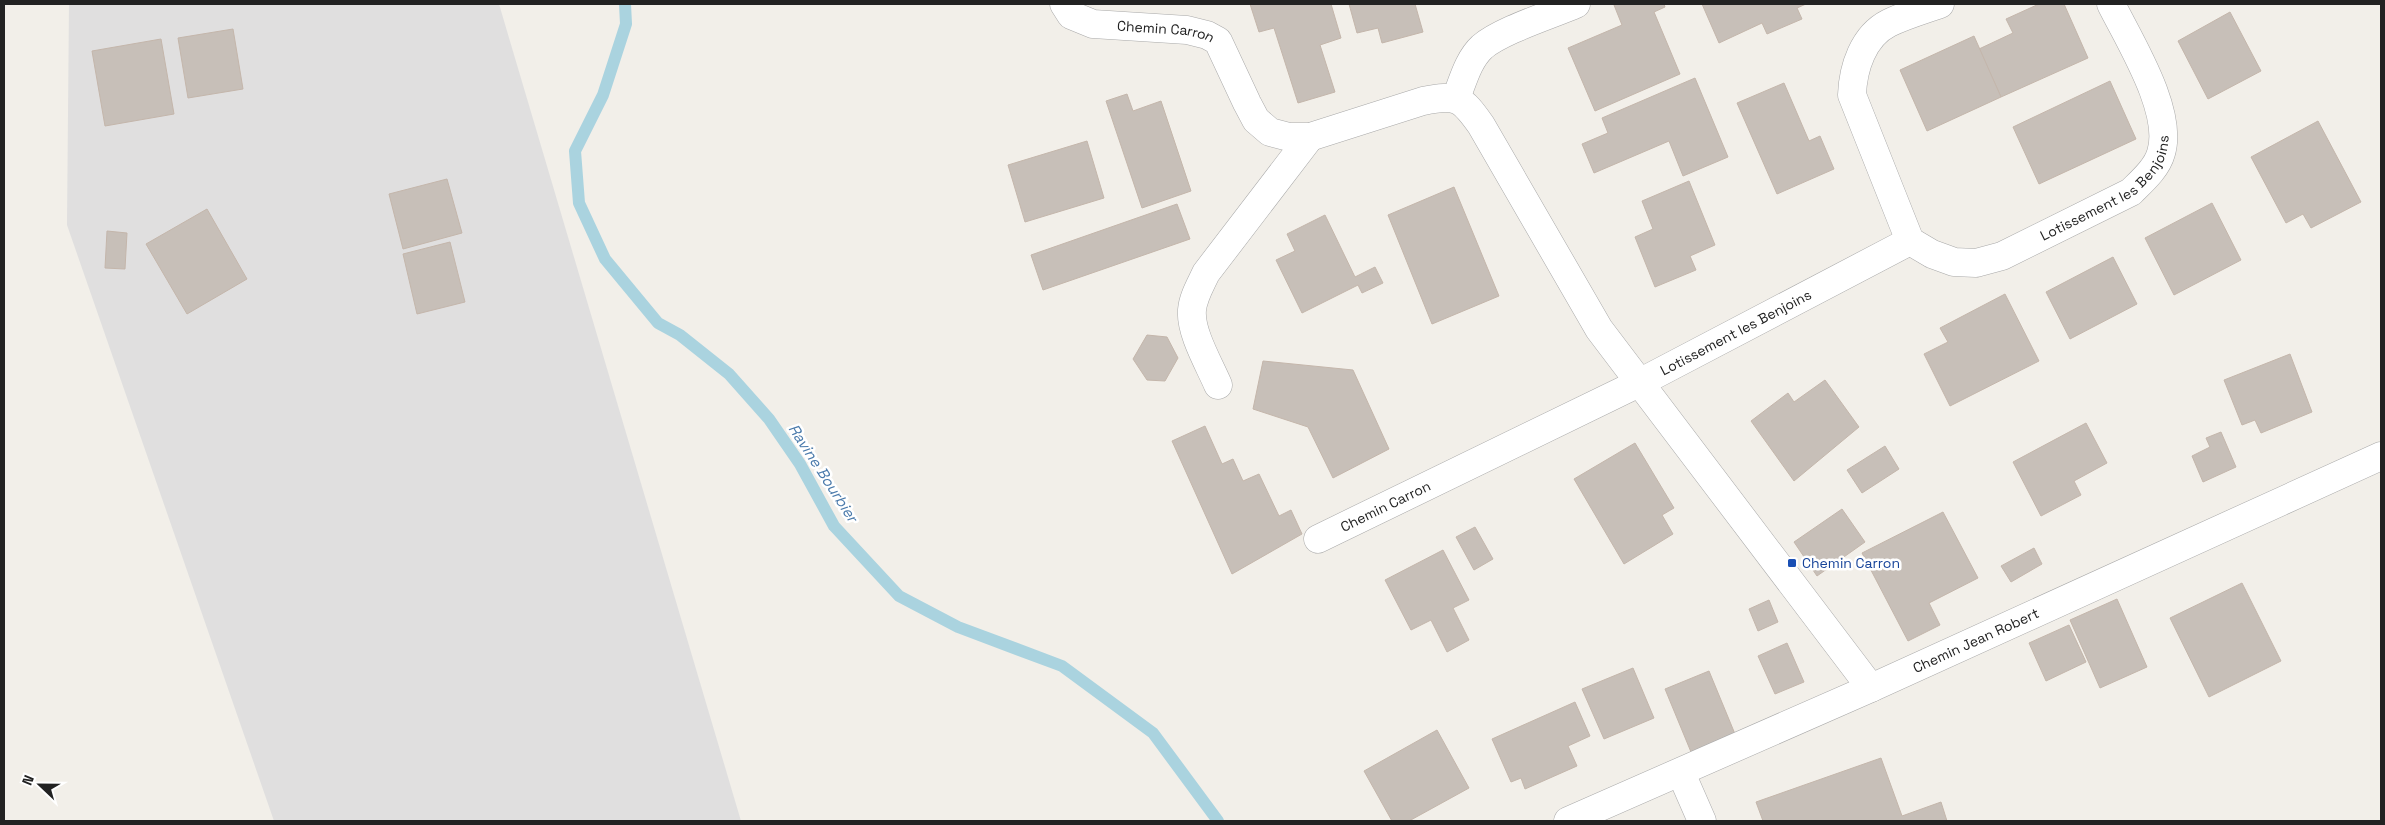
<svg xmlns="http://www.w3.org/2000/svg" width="2385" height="825" font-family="'Space Grotesk',sans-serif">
<rect width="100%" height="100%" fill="#f2efe9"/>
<path fill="#e0dfdf" d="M69 4H499L741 821H274L67 225Z"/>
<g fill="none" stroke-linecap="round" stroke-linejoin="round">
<path stroke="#aad3df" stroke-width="12" d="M625 4 626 24 603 95 575 151 579 203 605 259 658 323 680 335 729 374 769 419 800 464 834 526 899 596 958 627 1062 666 1153 733 1218 821"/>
</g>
<g fill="#c7bfb8" stroke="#c4b6ab">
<path d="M1250 4H1331L1341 38 1320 45 1335 92 1298 103 1274 28 1259 32Z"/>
<path d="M1349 4H1415L1423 32 1382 43 1378 28 1357 33Z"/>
<path d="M1617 4H1664L1665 7 1654 12 1680 74 1595 111 1568 48 1622 25 1614 5Z"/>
<path d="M1702 4H1806L1797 8 1802 19 1767 34 1762 23 1719 43Z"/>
<path d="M2039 4H2064L2088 58 2001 97 1979 49 2013 33 2006 19Z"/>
<path d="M2230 12 2261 71 2208 99 2178 41Z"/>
<path d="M233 29 243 89 188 98 178 38Z"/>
<path d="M1974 36 2001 97 1927 131 1900 70Z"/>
<path d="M161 39 174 114 105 126 92 51Z"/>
<path d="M1695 78 1728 157 1683 176 1669 141 1594 173 1582 144 1608 133 1602 118Z"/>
<path d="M2110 81 2136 139 2039 184 2013 127Z"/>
<path d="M1784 83 1809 141 1820 136 1834 169 1777 194 1737 103Z"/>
<path d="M1127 94 1133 111 1161 101 1191 191 1142 208 1106 101Z"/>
<path d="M2318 121 2361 202 2311 228 2303 214 2286 223 2251 157Z"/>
<path d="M1087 141 1104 198 1025 222 1008 165Z"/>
<path d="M447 179 462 233 403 249 389 194Z"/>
<path d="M1689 181 1715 245 1690 256 1696 270 1655 287 1635 237 1653 229 1642 201Z"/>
<path d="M1454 187 1499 296 1432 324 1388 215Z"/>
<path d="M2212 203 2241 260 2174 295 2145 238Z"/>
<path d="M1177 204 1190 239 1043 290 1031 255Z"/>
<path d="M207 209 247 279 187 314 146 244Z"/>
<path d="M1325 215 1355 277 1375 267 1383 283 1362 293 1358 285 1302 313 1276 260 1295 251 1287 234Z"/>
<path d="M107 231 127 233 125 269 105 268Z"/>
<path d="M450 242 465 302 417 314 403 254Z"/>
<path d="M2113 257 2137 304 2070 339 2046 292Z"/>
<path d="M2005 294 2039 361 1950 406 1924 354 1948 342 1940 328Z"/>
<path d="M1147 335 1167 337 1178 358 1165 381 1147 380 1133 359Z"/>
<path d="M2290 354 2312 412 2261 433 2255 420 2242 425 2224 380Z"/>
<path d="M1263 361 1353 370 1389 449 1333 478 1308 427 1253 409Z"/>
<path d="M1825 380 1859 427 1794 481 1751 421 1788 393 1794 402Z"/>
<path d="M2086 423 2107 463 2074 481 2081 495 2041 516 2013 462Z"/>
<path d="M1205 426 1222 464 1233 459 1243 481 1259 474 1279 516 1291 510 1302 534 1232 574 1172 441Z"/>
<path d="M2221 432 2236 467 2203 482 2192 456 2210 447 2206 438Z"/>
<path d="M1635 443 1674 508 1662 515 1673 534 1624 564 1574 479Z"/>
<path d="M1885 446 1899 469 1862 493 1847 470Z"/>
<path d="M1842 509 1865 542 1817 576 1794 542Z"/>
<path d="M1943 512 1978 578 1929 603 1940 625 1908 641 1862 553Z"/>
<path d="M1475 527 1493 559 1474 570 1456 537Z"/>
<path d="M2034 548 2042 564 2011 582 2001 566Z"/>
<path d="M1443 550 1469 600 1453 608 1469 640 1447 652 1431 620 1411 630 1385 580Z"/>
<path d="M2242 583 2281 661 2209 697 2170 618Z"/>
<path d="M2117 599 2147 667 2100 688 2070 620Z"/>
<path d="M1769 600 1778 622 1758 631 1749 609Z"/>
<path d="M2069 625 2086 662 2046 681 2029 643Z"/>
<path d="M1787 643 1804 682 1775 694 1758 656Z"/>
<path d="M1633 668 1654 718 1604 739 1582 689Z"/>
<path d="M1709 671 1735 734 1691 752 1665 689Z"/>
<path d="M1575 702 1590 736 1568 746 1577 766 1525 789 1521 778 1511 782 1492 739Z"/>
<path d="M1437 730 1469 788 1409 821H1392L1364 771Z"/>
<path d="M1881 758 1902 816 1941 802 1947 821H1763L1756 802Z"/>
</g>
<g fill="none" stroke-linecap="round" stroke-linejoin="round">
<g stroke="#a9a9a9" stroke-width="29">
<g id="minor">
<path id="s1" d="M1064 4 1071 15 1093 24 1187 30 1207 35 1218 41 1247 103 1256 120 1270 132 1289 137H1310L1423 101C1457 94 1462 98 1481 125L1599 329 1871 688"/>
<path id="s2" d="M1940 4C1923 10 1905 15 1889 23 1863 36 1853 68 1852 95L1910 241 1932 254 1954 262 1976 263 2002 256 2131 192C2142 181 2157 168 2161 153 2174 112 2130 42 2111 4"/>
<path d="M1456 98C1463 81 1468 60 1482 47 1502 30 1551 15 1576 4"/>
<path d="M1218 385C1209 364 1190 332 1192 310 1193 297 1201 284 1206 273L1310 137"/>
<path id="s3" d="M1318 539 1641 382 1910 241"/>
<path d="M1681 773 1702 821"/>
<path id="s4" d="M1568 821 1871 688 2381 456"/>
</g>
</g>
<use href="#minor" stroke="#fff" stroke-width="28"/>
</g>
<rect fill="#1a4fb4" stroke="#fff" stroke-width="2" x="1787" y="558" width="10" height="10" rx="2.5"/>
<g text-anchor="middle" stroke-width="5" stroke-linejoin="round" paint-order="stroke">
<g font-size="14" fill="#222" stroke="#fff">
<text dy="5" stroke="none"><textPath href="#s1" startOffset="110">Chemin Carron</textPath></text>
<text dy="5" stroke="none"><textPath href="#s2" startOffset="522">Lotissement les Benjoins</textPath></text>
<text dy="5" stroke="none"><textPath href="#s3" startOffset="466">Lotissement les Benjoins</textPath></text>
<text dy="5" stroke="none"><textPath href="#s3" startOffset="75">Chemin Carron</textPath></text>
<text dy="5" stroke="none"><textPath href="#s4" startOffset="446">Chemin Jean Robert</textPath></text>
</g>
<g font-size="14" fill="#164399" stroke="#fff" text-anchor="start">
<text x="1802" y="568">Chemin Carron</text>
</g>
<g font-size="15" font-style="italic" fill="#4a7aab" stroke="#fff">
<text transform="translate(823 473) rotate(57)" y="5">Ravine Bourbier</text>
</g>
</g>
<rect width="2385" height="825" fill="none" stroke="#222222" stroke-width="10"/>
<g transform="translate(40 785) rotate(292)" stroke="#ffffff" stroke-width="4" paint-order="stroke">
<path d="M0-4L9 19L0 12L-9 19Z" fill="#222222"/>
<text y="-8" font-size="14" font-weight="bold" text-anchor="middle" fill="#222222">N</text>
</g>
</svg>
